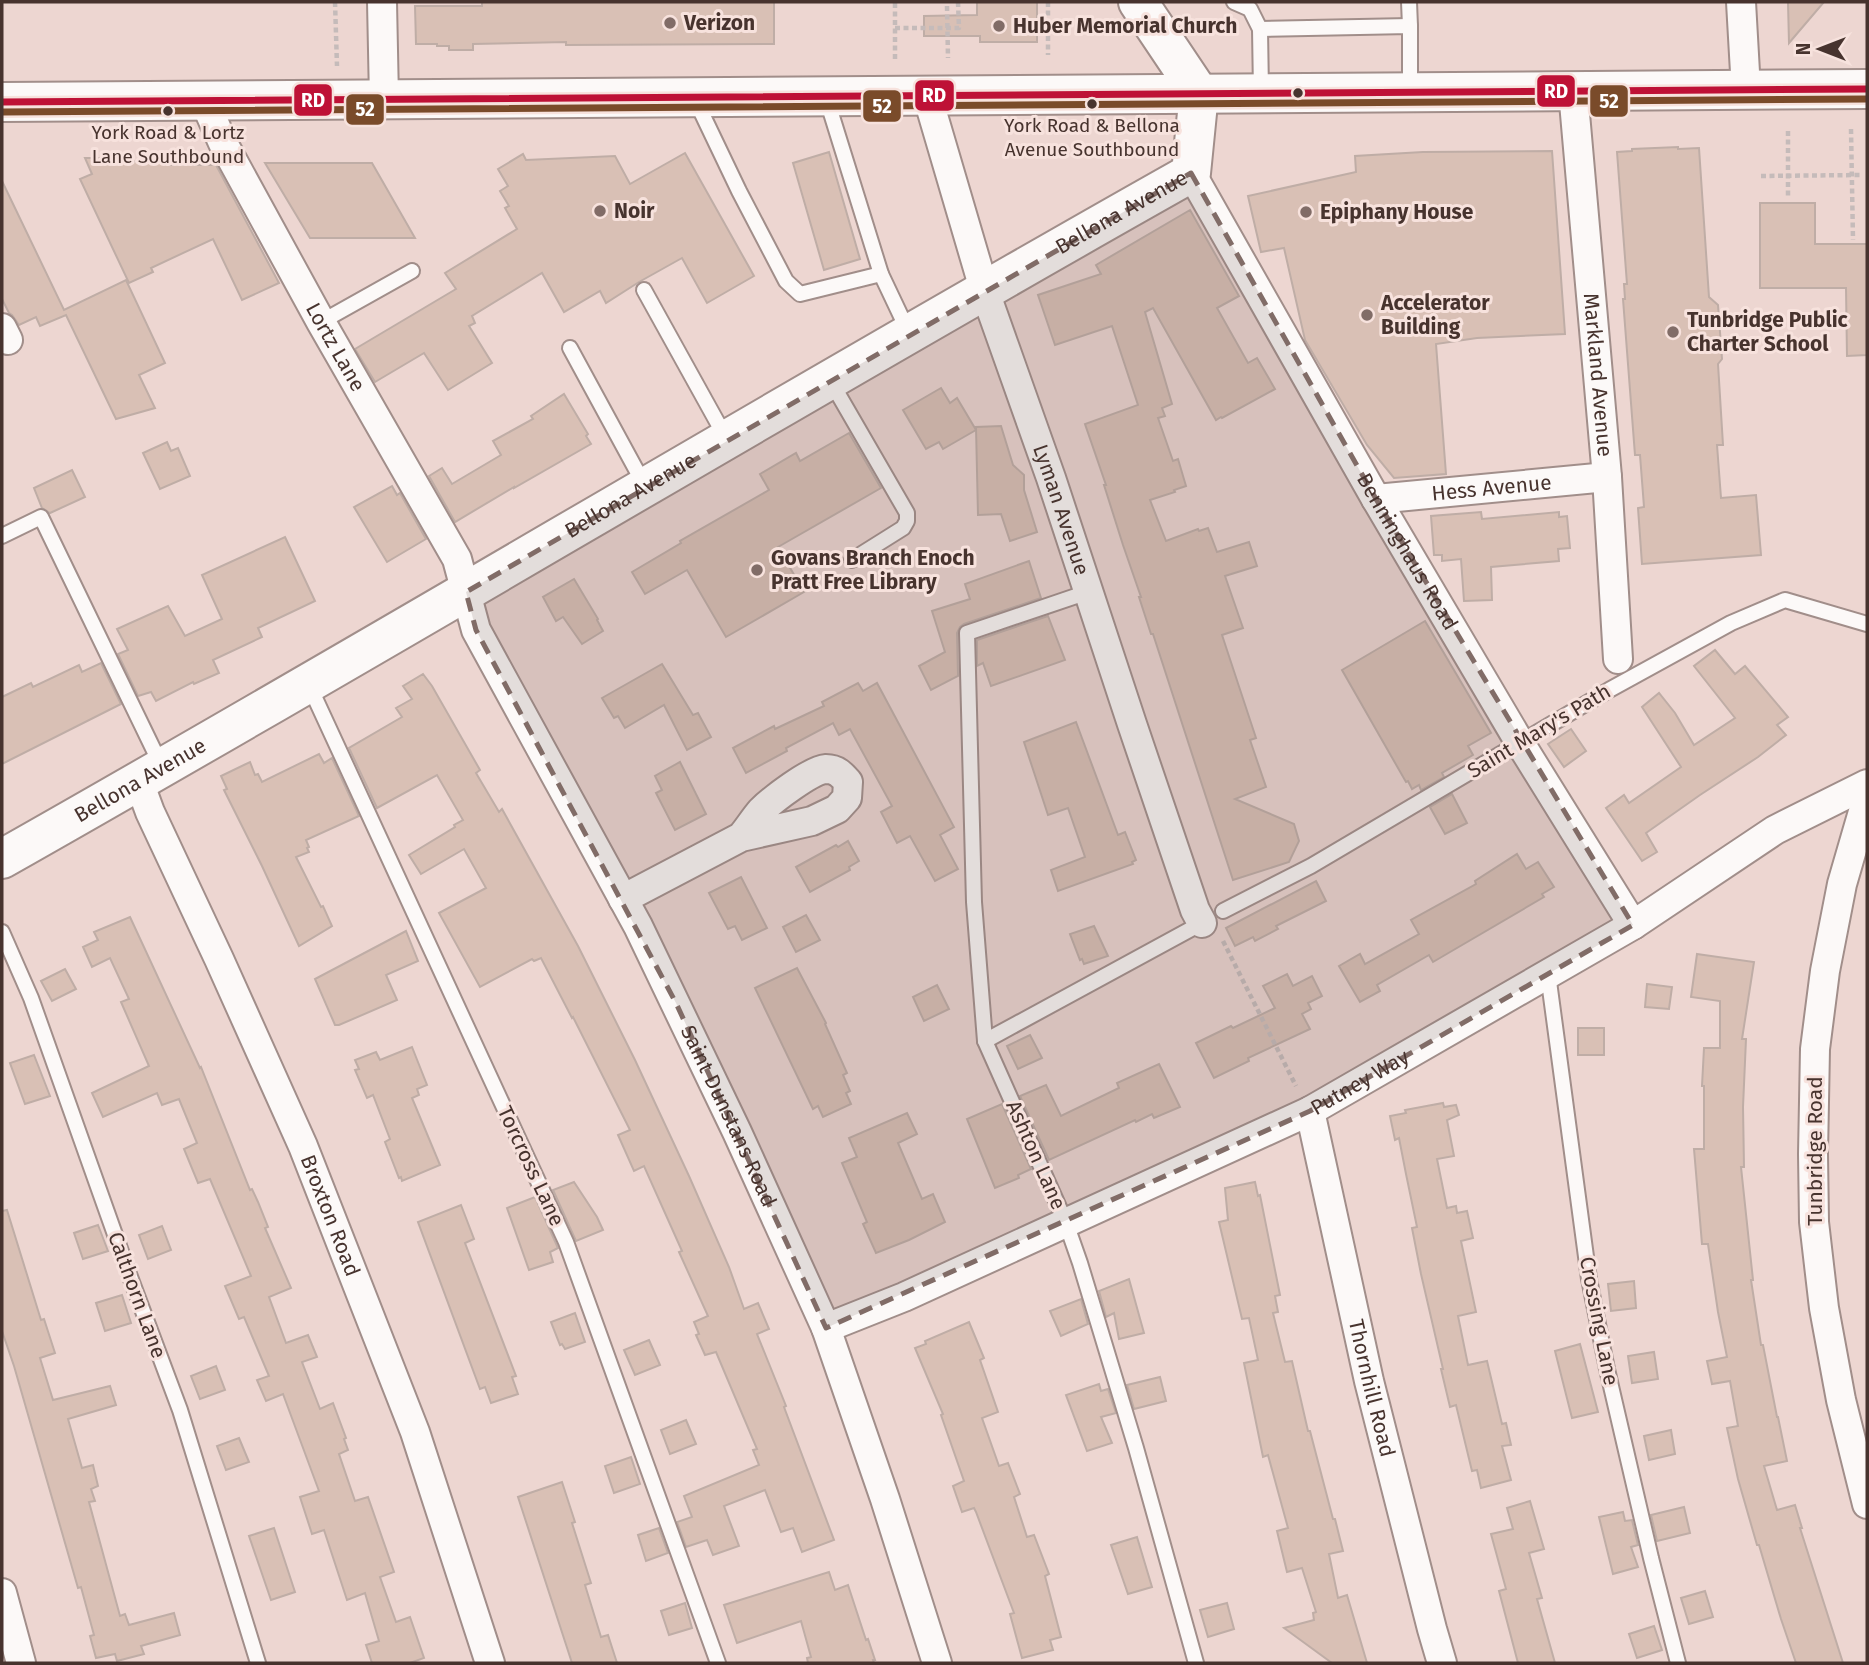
<svg xmlns="http://www.w3.org/2000/svg" width="1869" height="1665" font-family="'Fira Sans',sans-serif">
<rect width="100%" height="100%" fill="#edd6d1"/>
<g fill="#d9c0b5" stroke="#bfada6" stroke-width="2">
<path d="M482 2H774V44L566 45V42L473 44V50H449V46H437V44H416L415 6H482Z"/>
<path d="M977 2H1037V42H980V36H924V16L977 15Z"/>
<path d="M1788 2H1824L1789 43Z"/>
<path d="M1678 147V149L1699 148 1709 297 1718 305 1722 359 1718 364 1723 445H1717L1721 498 1756 495 1761 555 1642 564 1638 508 1644 507 1640 455H1635L1623 299H1625L1624 284H1627L1617 152 1632 151V149Z"/>
<path d="M1552 151 1565 334 1477 338 1436 344 1446 474 1394 478 1367 445 1305 340 1284 248 1261 252 1248 196 1356 172 1355 156 1423 152Z"/>
<path d="M829 152 860 259 824 270 793 163Z"/>
<path d="M685 153 754 276 707 303 682 258 639 282 606 303 600 291 564 312 542 273 472 316 475 323 469 326 492 363 448 390 424 353 375 382 355 349 456 289 445 273 517 229 505 208 509 206 500 191 508 186 498 169 523 154 526 160 615 156 630 184Z"/>
<path d="M85 158H113L114 162 167 161 169 165H216L279 283 242 300 213 239 151 268 153 272 129 283 80 179 92 174Z"/>
<path d="M265 163H372L415 238H310Z"/>
<path d="M2 181 64 310 126 280 165 363 139 375 155 408 116 419 66 315 40 326 36 317 19 325 12 315 9 313 2 299Z"/>
<path d="M1760 203H1815V244H1867V355L1847 356 1846 288H1760Z"/>
<path d="M1190 210 1239 296 1217 308 1248 363 1257 358 1275 389 1222 418 1221 417 1216 420 1153 308 1145 312 1172 404 1162 408 1165 416 1158 418 1173 461 1178 459 1186 486 1174 490 1175 492 1150 500 1166 541 1198 529 1199 531 1208 528 1217 552 1249 542 1257 566 1225 576 1243 628 1222 635 1256 738 1250 740 1266 787 1235 799 1294 824 1299 841 1289 862 1233 880 1153 634H1151L1139 597H1141L1123 545 1104 485H1106L1085 424 1138 405 1112 326 1055 345 1038 295 1101 274 1096 265Z"/>
<path d="M941 388 950 403 957 398 976 430 943 449 939 442 926 449 903 410Z"/>
<path d="M564 394 588 434 586 436 591 444 514 488V487L455 522 429 476 442 468 452 484 501 455 493 441 533 419 531 416Z"/>
<path d="M1001 426 1013 465 1024 475V490L1037 532 1010 541 1001 514 978 515 976 427Z"/>
<path d="M849 433 881 488 778 547 804 592 726 637 687 570 645 594 632 572 681 543 680 541 769 490 760 474 796 453 800 461Z"/>
<path d="M167 442 171 451 178 448 190 476 160 489 143 453Z"/>
<path d="M72 470 85 497 50 513 42 508 34 488Z"/>
<path d="M392 486 397 495 400 493 426 539 387 562 354 507Z"/>
<path d="M1481 512 1482 519 1559 512V517L1567 516 1570 548 1558 549 1559 561 1491 567 1492 600 1464 601 1461 559 1442 561V555H1434L1431 516Z"/>
<path d="M285 537 315 601 258 628 262 637 213 660 219 673 194 684 193 682 156 701 151 692 138 696 118 654 128 650 117 629 168 606 185 636 222 619 202 575Z"/>
<path d="M1029 561 1041 598 964 624 960 627 957 633 958 676 931 690 919 666 945 652 932 611 970 599 965 584Z"/>
<path d="M574 579 598 619 597 620 603 631 582 644 563 617 556 621 543 597Z"/>
<path d="M1048 616 1065 660 991 686 983 663 977 666V640Z"/>
<path d="M1425 621 1491 733 1468 746 1473 755 1442 773 1444 777 1421 790 1419 785 1412 789 1408 781 1406 782 1342 670Z"/>
<path d="M1715 650 1735 674 1745 666 1788 717 1777 725 1786 735 1758 757 1700 795 1646 833 1657 852 1642 861 1606 808 1624 795 1629 803 1681 767 1642 707 1659 693 1675 713 1694 745 1735 718 1694 666Z"/>
<path d="M101 663 121 704 2 764V697L31 683 33 687 79 665 82 672Z"/>
<path d="M662 664 693 715 698 713 711 737 687 750 664 705 625 728 618 716 614 718 602 698Z"/>
<path d="M423 674 432 686 480 770 476 773 499 812 502 809 578 946 635 1060 689 1176 729 1267 744 1309 758 1303 769 1329 757 1334 786 1406 784 1407 834 1540 802 1552 793 1528 781 1532 765 1490 724 1506 739 1546 713 1555 707 1540 686 1547 677 1522 692 1517 684 1496 759 1465 753 1450 757 1449 716 1352 705 1355 696 1335 699 1334 694 1322 708 1316 679 1252 682 1251 644 1166 634 1171 618 1135 630 1130 573 1017 572 1018 541 958 534 961 532 959 480 987 439 913 486 888 464 849 421 874 409 855 455 827 454 825 463 820 437 775 377 808 349 748 402 717 396 708 412 699 403 686Z"/>
<path d="M858 683 863 691 877 683 954 827 940 835 958 869 935 881 910 836 897 843 881 812 892 806 850 729 839 735 833 723 786 748 787 751 746 773 733 748 774 726 775 729 824 706 822 702Z"/>
<path d="M1076 722 1118 835 1125 832 1136 860 1132 862 1133 864 1058 891 1051 870 1085 857 1068 808 1048 815 1024 742Z"/>
<path d="M1571 729 1586 751 1564 767 1548 744Z"/>
<path d="M319 754 324 763 332 758 359 816 306 840 309 847 307 848 309 852 296 857 321 907 323 906 332 926 299 946 262 866 224 790 227 789 221 776 250 762 255 775 258 774 262 782Z"/>
<path d="M680 762 706 814 675 830 656 793 662 790 655 776Z"/>
<path d="M1452 794 1467 823 1445 834 1430 807Z"/>
<path d="M848 841 859 861 849 867 850 870 810 892 796 867 836 845 838 847Z"/>
<path d="M1517 854 1526 869 1538 862 1554 887 1542 894 1544 897 1433 962 1429 955 1377 985 1380 991 1360 1002 1339 966 1360 954 1365 964 1419 934 1411 920 1476 884 1475 881Z"/>
<path d="M741 877 767 928 742 940 735 926 728 929 709 893Z"/>
<path d="M1316 881 1326 901 1276 926 1278 929 1255 941 1253 937 1235 946 1226 928Z"/>
<path d="M806 915 820 940 796 952 783 927Z"/>
<path d="M130 917 200 1068 201 1067 250 1190 252 1189 258 1202 268 1227 265 1228 291 1288 269 1297 286 1343 308 1335 317 1357 302 1362 320 1409 333 1403 346 1438 344 1439 348 1450 339 1454 355 1501 368 1497 394 1572 380 1577 396 1622 410 1617 424 1658 410 1663H372L366 1645 379 1641 365 1593 347 1600 324 1530 312 1534 300 1497 319 1491 283 1394 266 1401 257 1380 269 1376 244 1317 239 1319 225 1286 251 1276 210 1179 198 1183 184 1149 197 1143 179 1099 162 1105 157 1093 103 1117 92 1093 149 1066 121 1002 129 999 110 958 92 967 83 947 98 940 94 932Z"/>
<path d="M1094 926 1108 956 1084 964 1082 959 1080 960 1070 934Z"/>
<path d="M406 931 418 961 386 975 397 1000 339 1025H335L315 979Z"/>
<path d="M1697 954 1754 962 1742 1039H1746L1743 1107 1744 1167H1741L1753 1280H1751L1761 1345H1763L1777 1417H1778L1787 1461 1764 1466 1777 1510 1795 1505 1802 1528H1800L1843 1663H1796L1781 1619 1759 1545H1757L1738 1479 1727 1428 1738 1426 1730 1381 1712 1384 1707 1361 1727 1357 1718 1312 1708 1244H1702L1694 1149H1704V1086H1702L1704 1048H1720V1001L1691 997Z"/>
<path d="M797 968 826 1023 825 1024 847 1073 843 1075 850 1091 846 1093 851 1104 823 1117 818 1106 813 1109 755 988Z"/>
<path d="M65 969 76 989 52 1001 41 981Z"/>
<path d="M1287 974 1293 986 1312 976 1322 996 1308 1003 1311 1009 1302 1014 1310 1029 1248 1058 1249 1061 1214 1078 1196 1043 1231 1026 1233 1028 1275 1008 1263 986Z"/>
<path d="M1647 984 1672 987 1669 1009 1645 1007Z"/>
<path d="M937 985 949 1009 924 1021 913 997Z"/>
<rect x="1578" y="1028" width="26" height="27"/>
<path d="M1030 1035 1042 1058 1018 1069 1007 1046Z"/>
<path d="M412 1047 427 1085 417 1089 419 1095 412 1098 440 1165 402 1181 401 1177 399 1178 385 1142 390 1139 373 1095 367 1098 355 1070 359 1069 355 1060 376 1052 380 1060Z"/>
<path d="M34 1055 50 1096 25 1104 10 1063Z"/>
<path d="M1159 1064 1180 1107 1154 1118 1152 1114 1136 1122 1135 1120 1049 1160 1020 1096 1046 1085 1061 1116 1119 1088 1117 1083Z"/>
<path d="M1443 1103 1444 1107 1456 1105 1459 1115 1447 1120 1454 1156 1437 1159 1447 1208 1456 1206 1457 1213 1467 1211 1473 1238 1461 1241 1476 1312 1458 1316 1468 1365 1487 1361 1502 1424 1506 1423 1511 1445 1502 1446 1511 1480 1481 1488 1477 1470 1472 1471 1456 1405 1450 1407 1441 1369H1443L1421 1274 1412 1228 1417 1227 1406 1174 1399 1138 1395 1140 1390 1116 1406 1113 1405 1110Z"/>
<path d="M1002 1104 1031 1169 1018 1175 1019 1178 995 1188 967 1119Z"/>
<path d="M907 1113 917 1134 898 1143 922 1199 933 1194 945 1222 909 1240 876 1253 863 1224 867 1222 842 1163 857 1157 849 1138Z"/>
<path d="M574 1182 597 1217 603 1230 576 1241 553 1190Z"/>
<path d="M1255 1182 1258 1196 1260 1195 1280 1295 1275 1296 1278 1312 1273 1313 1285 1362 1292 1361 1308 1431H1310L1333 1519H1335L1343 1551 1329 1554 1338 1598 1347 1595 1367 1663H1332L1284 1628 1314 1620 1313 1613 1316 1612 1302 1568 1287 1572 1277 1531 1288 1528 1268 1455 1263 1457 1244 1363 1258 1360 1249 1318 1242 1319 1219 1222 1228 1220 1225 1188Z"/>
<path d="M535 1197 558 1248 550 1252 553 1262 529 1270 507 1208Z"/>
<path d="M461 1205 474 1239 465 1243 516 1376 512 1377 518 1394 491 1403 485 1387 480 1389 418 1222Z"/>
<path d="M7 1210 41 1320 44 1319 55 1353 40 1358 53 1400 110 1386 116 1405 68 1419 82 1468 93 1465 98 1486 91 1489 95 1501 89 1502 120 1616 125 1614 129 1625 174 1613 180 1635 141 1646 144 1654 117 1661 115 1654 96 1658 90 1636 94 1635 81 1587 78 1588 14 1366 2 1331V1211Z"/>
<path d="M98 1225 108 1251 83 1259 74 1233Z"/>
<path d="M162 1226 171 1250 148 1259 139 1235Z"/>
<path d="M1129 1279 1144 1333 1119 1339 1114 1313 1106 1317 1099 1291Z"/>
<path d="M1634 1281 1636 1308 1611 1311 1608 1284Z"/>
<path d="M122 1295 131 1323 105 1331 96 1303Z"/>
<path d="M1081 1299 1088 1324 1061 1336 1050 1311Z"/>
<path d="M575 1313 585 1342 565 1349 562 1344 560 1345 551 1322Z"/>
<path d="M969 1322 984 1358 980 1360 998 1412 982 1418 999 1466 1008 1463 1020 1494 1014 1497 1027 1537 1034 1535 1049 1574 1045 1576 1061 1637 1050 1640 1053 1650 1022 1658 1010 1614 1014 1613 976 1512 974 1508 962 1512 953 1486 964 1481 941 1415 943 1414 915 1348 926 1344 925 1341Z"/>
<path d="M649 1340 660 1365 635 1375 624 1350Z"/>
<path d="M1580 1344 1598 1412 1572 1418 1555 1351Z"/>
<path d="M1654 1352 1658 1379 1632 1383 1628 1356Z"/>
<path d="M216 1366 225 1390 200 1399 191 1376Z"/>
<path d="M1160 1377 1166 1401 1134 1409 1127 1385Z"/>
<path d="M1099 1384 1101 1391 1108 1389 1116 1413 1101 1417 1112 1443 1087 1451 1066 1395Z"/>
<path d="M686 1420 696 1444 670 1454 661 1430Z"/>
<path d="M1671 1430 1675 1454 1649 1460 1644 1436Z"/>
<path d="M239 1438 249 1462 226 1470 217 1446Z"/>
<path d="M631 1457 640 1484 614 1493 605 1466Z"/>
<path d="M562 1482 575 1522 572 1523 591 1583 585 1585 601 1637 608 1635 617 1663H572L518 1497Z"/>
<path d="M1530 1501 1544 1549 1529 1553 1542 1598 1537 1599 1555 1663H1518L1499 1591 1506 1589 1491 1534 1513 1529 1507 1508Z"/>
<path d="M1684 1507 1690 1533 1657 1541 1651 1515Z"/>
<path d="M1623 1512 1625 1521 1632 1520 1638 1545 1631 1547 1638 1567 1613 1574 1599 1517Z"/>
<path d="M274 1528 295 1592 271 1600 249 1536Z"/>
<path d="M659 1528 668 1553 646 1561 638 1535Z"/>
<path d="M1137 1537 1152 1587 1128 1594 1111 1545Z"/>
<path d="M829 1572 835 1590 848 1585 866 1640 868 1639 875 1660H873L874 1663H808L807 1658 811 1657 801 1621 737 1643 724 1605Z"/>
<path d="M1705 1591 1713 1617 1689 1624 1681 1598Z"/>
<path d="M685 1603 692 1628 669 1635 661 1611Z"/>
<path d="M1227 1603 1234 1629 1208 1637 1200 1610Z"/>
<path d="M1654 1626 1662 1650 1637 1658 1629 1634Z"/>
</g>
<g fill="none" stroke-linecap="round" stroke-linejoin="round">
<g stroke="#a18e8a" stroke-width="18">
<g id="lane">
<path d="M1234 2 1250 9 1260 29 1261 92"/>
<path d="M1409 2 1410 26"/>
<path d="M1260 29 1410 26V92"/>
<path d="M826 97 881 274 908 331"/>
<path d="M696 101 739 191 786 281 800 294 881 274"/>
<path d="M644 290 726 438"/>
<path d="M321 322 412 271"/>
<path d="M570 348 645 486"/>
<path d="M830 380 907 513V521L903 528 852 560"/>
<path d="M2 536 41 517 162 767"/>
<path d="M1088 592 967 633 974 902 985 1041 1066 1223 1080 1263 1136 1448 1196 1663"/>
<path d="M309 685 566 1242 718 1663"/>
<path d="M1223 911 1311 866 1609 690 1731 623 1785 600 1867 624"/>
<path d="M2 932 31 998 129 1274 180 1410 258 1663"/>
<path d="M1548 974 1589 1279 1607 1369 1651 1558 1678 1663"/>
<path d="M985 1041 1202 923"/>
</g>
</g>
<g stroke="#a18e8a" stroke-width="32">
<g id="street">
<path d="M382 2 384 99"/>
<path d="M1741 2 1746 90"/>
<path id="s1" d="M1573 91 1607 477 1618 659"/>
<path id="s2" d="M927 95 984 289 1051 478 1132 724 1195 910 1202 923"/>
<path id="s3" d="M204 100 223 143 321 322 457 559 476 630 638 926 737 1132 826 1328 885 1499 937 1663"/>
<path id="s4" d="M1191 173 1376 499 1520 743 1633 925"/>
<path d="M2 328 8 340"/>
<path id="s5" d="M1376 499 1607 477"/>
<path id="s6" d="M139 782 150 812 219 959 303 1146 415 1432 490 1663"/>
<path d="M1867 798 1842 884 1825 971 1815 1049 1813 1154 1814 1222 1824 1308 1841 1400 1867 1504"/>
<path d="M623 899 741 837 812 821 837 809 847 798 848 782C842 775 837 769 826 769 811 770 772 800 761 811 754 819 748 829 741 837"/>
<path id="s7" d="M1310 1111 1369 1381 1432 1629 1442 1663"/>
<path id="s8" d="M826 1328 904 1297 1310 1111 1633 925 1775 830 1867 784"/>
<path d="M2 1593 21 1663"/>
</g>
</g>
<g stroke="#a18e8a" stroke-width="42">
<g id="secondary">
<path id="s9" d="M2 859C400 634 792 397 1191 173L1199 93 1138 2"/>
</g>
</g>
<g stroke="#a18e8a" stroke-width="42">
<path id="primary" d="M2 102 1867 89"/>
</g>
<g stroke="#c5bbba" stroke-width="4.5" stroke-dasharray="5 3.5" stroke-linecap="butt">
<path d="M335 2 337 66"/>
<path d="M1048 2V55"/>
<path d="M895 3V59"/>
<path d="M947 6 948 58"/>
<path d="M895 28H959L958 2"/>
<path d="M1851 129 1853 240"/>
<path d="M1788 131V198"/>
<path d="M1761 176 1860 175"/>
<path d="M1223 941 1296 1086"/>
</g>
<use href="#lane" stroke="#fcf9f8" stroke-width="14"/>
<use href="#street" stroke="#fcf9f8" stroke-width="28"/>
<use href="#secondary" stroke="#fcf9f8" stroke-width="38"/>
<use href="#primary" stroke="#fcf9f8" stroke-width="38"/>
<g stroke="#f7e2dd" stroke-width="12">
<path id="bus-1" d="M2 102 1867 89"/>
</g>
<g stroke="#f7e2dd" stroke-width="12">
<path id="bus-2" d="M2 112 1867 99"/>
</g>
<use href="#bus-1" stroke="#be1136" stroke-width="7"/>
<use href="#bus-2" stroke="#7a4b2a" stroke-width="7"/>
</g>
<path fill="#816c67" fill-opacity="0.2" stroke="#816c67" stroke-width="5" stroke-dasharray="14 9" stroke-linejoin="round" d="M1191 173 1376 499 1633 925 1310 1111 826 1328 676 1003 476 630 466 592Z"/>
<g fill="#816c67" stroke="#f7e2dd" stroke-width="2.5">
<circle cx="670" cy="23" r="7"/>
<circle cx="999" cy="26" r="7"/>
<circle cx="600" cy="211" r="7"/>
<circle cx="1306" cy="212" r="7"/>
<circle cx="1367" cy="315" r="7"/>
<circle cx="1673" cy="332" r="7"/>
<circle cx="757" cy="570" r="7"/>
</g>
<g fill="#47332e" stroke="#f7e2dd" stroke-width="2.5">
<circle cx="1298" cy="93" r="6"/>
<circle cx="1092" cy="104" r="6"/>
<circle cx="168" cy="111" r="6"/>
</g>
<g text-anchor="middle" stroke-width="6" stroke-linejoin="round" paint-order="stroke">
<g font-size="19" fill="#47332e" stroke="#f7e2dd">
<text x="1092" y="132">York Road &amp; Bellona<tspan x="1092" dy="24">Avenue Southbound</tspan></text>
<text x="168" y="139">York Road &amp; Lortz<tspan x="168" dy="24">Lane Southbound</tspan></text>
</g>
<g font-size="21" font-weight="bold" fill="#47332e" stroke="#f7e2dd" text-anchor="start">
<text x="684" y="30">Verizon</text>
<text x="1013" y="33">Huber Memorial Church</text>
<text x="614" y="218">Noir</text>
<text x="1320" y="219">Epiphany House</text>
<text x="1381" y="310">Accelerator<tspan x="1381" dy="24">Building</tspan></text>
<text x="1687" y="327">Tunbridge Public<tspan x="1687" dy="24">Charter School</tspan></text>
<text x="771" y="565">Govans Branch Enoch<tspan x="771" dy="24">Pratt Free Library</tspan></text>
</g>
<g font-size="21" fill="#47332e" stroke="#f7e2dd">
<text dy="7" stroke="none"><textPath href="#s9" startOffset="1293">Bellona Avenue</textPath></text>
<text dy="7" stroke="none"><textPath href="#s3" startOffset="280">Lortz Lane</textPath></text>
<text dy="7" stroke="none"><textPath href="#s1" startOffset="285">Markland Avenue</textPath></text>
<text dy="7" stroke="none"><textPath href="#s5" startOffset="116">Hess Avenue</textPath></text>
<text dy="7" stroke="none"><textPath href="#s9" startOffset="726">Bellona Avenue</textPath></text>
<text dy="7" stroke="none"><textPath href="#s2" startOffset="436">Lyman Avenue</textPath></text>
<text dy="7" stroke="none"><textPath href="#s4" startOffset="436">Benninghaus Road</textPath></text>
<text transform="translate(1539 731) rotate(-31)" y="7">Saint Mary's Path</text>
<text dy="7" stroke="none"><textPath href="#s9" startOffset="159">Bellona Avenue</textPath></text>
<text dy="7" stroke="none"><textPath href="#s8" startOffset="588">Putney Way</textPath></text>
<text dy="7" stroke="none"><textPath href="#s3" startOffset="1146">Saint Dunstans Road</textPath></text>
<text transform="translate(1815 1151) rotate(-90)" y="7">Tunbridge Road</text>
<text transform="translate(1036 1155) rotate(66)" y="7">Ashton Lane</text>
<text transform="translate(531 1166) rotate(65)" y="7">Torcross Lane</text>
<text dy="7" stroke="none"><textPath href="#s6" startOffset="474">Broxton Road</textPath></text>
<text transform="translate(137 1295) rotate(70)" y="7">Calthorn Lane</text>
<text transform="translate(1599 1321) rotate(79)" y="7">Crossing Lane</text>
<text dy="7" stroke="none"><textPath href="#s7" startOffset="284">Thornhill Road</textPath></text>
</g>
</g>
<g stroke="#f7e2dd" stroke-width="2.5">
<rect x="1536" y="74" width="40" height="34" rx="7" fill="#be1136"/>
<rect x="914" y="79" width="41" height="33" rx="7" fill="#be1136"/>
<rect x="293" y="83" width="40" height="34" rx="7" fill="#be1136"/>
<rect x="1589" y="84" width="40" height="34" rx="7" fill="#7a4b2a"/>
<rect x="862" y="89" width="40" height="34" rx="7" fill="#7a4b2a"/>
<rect x="345" y="93" width="40" height="33" rx="7" fill="#7a4b2a"/>
</g>
<g font-size="19" text-anchor="middle" font-weight="bold" fill="#fff">
<text x="1556" y="98">RD</text>
<text x="934" y="102">RD</text>
<text x="313" y="107">RD</text>
<text x="1609" y="108">52</text>
<text x="882" y="113">52</text>
<text x="365" y="116">52</text>
</g>
<rect width="1869" height="1665" fill="none" stroke="#47332e" stroke-width="7"/>
<g transform="translate(1820 49) rotate(270)" stroke="#f7e2dd" stroke-width="5" paint-order="stroke">
<path d="M0-5L12 26L0 18L-12 26Z" fill="#47332e"/>
<text y="-10" font-size="19" font-weight="bold" text-anchor="middle" fill="#47332e">N</text>
</g>
</svg>
